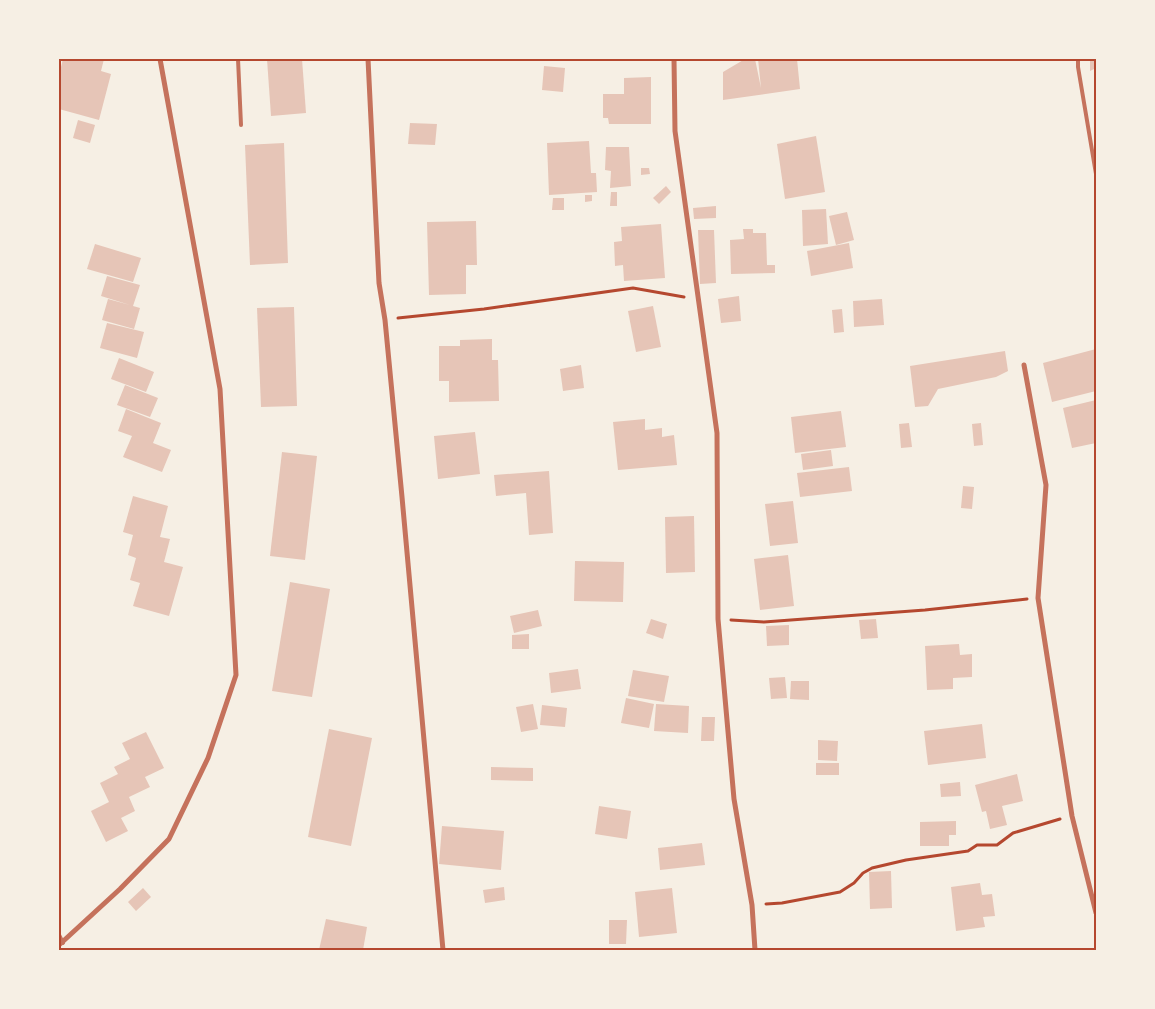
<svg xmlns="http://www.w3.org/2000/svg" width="1155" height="1009" font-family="'Roboto Condensed',sans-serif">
<rect width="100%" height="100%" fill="#f6efe4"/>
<g fill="#e6c5b7">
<path d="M63 59H104L101 71 111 74 99 120 59 109V75Z"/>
<path d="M267 59H302L306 113 271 116Z"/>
<path d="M745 59H755L761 88 758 59H797L800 89 723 100V72Z"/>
<path d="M1090 59H1096V68L1090 71Z"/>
<path d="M544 66 565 68 563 92 542 90Z"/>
<path d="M651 77V124H609L608 118H603V94H624V78Z"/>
<path d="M78 120 95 125 90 143 73 138Z"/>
<path d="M410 123 437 124 435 145 408 144Z"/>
<path d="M816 136 825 192 785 199 777 144Z"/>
<path d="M589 141 591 173H596L597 192 549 195 547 143Z"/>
<path d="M284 143 288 263 250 265 245 145Z"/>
<path d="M606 147H629L631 186 610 188 611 171 605 170Z"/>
<path d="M641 168H649L650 174 641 175Z"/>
<path d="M666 186 671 192 659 204 653 198Z"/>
<path d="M611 192H617V206H610Z"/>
<path d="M585 195H592V201L585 202Z"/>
<path d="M553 198H564V210H552Z"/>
<path d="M716 206V218L694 219 693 208Z"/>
<path d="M826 209 828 244 803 246 802 210Z"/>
<path d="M847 212 854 240 836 245 829 216Z"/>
<path d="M476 221 477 265H466V294L429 295 427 222Z"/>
<path d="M661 224 665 278 624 281 623 265 615 266 614 242 622 241 621 227Z"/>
<path d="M743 229H753V233H766L767 265H775V273L731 274 730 240 744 239Z"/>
<path d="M698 230H714L716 283 700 284Z"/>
<path d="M849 243 853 268 811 276 807 251Z"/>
<path d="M95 244 141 258 133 282 87 269Z"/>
<path d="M107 276 140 285 133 306 140 308 134 329 102 320 108 299 130 305 101 296Z"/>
<path d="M739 296 741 321 721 323 718 299Z"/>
<path d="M882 299 884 325 854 327 853 301Z"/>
<path d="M653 306 661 347 636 352 628 311Z"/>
<path d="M294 307 297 406 261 407 257 308Z"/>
<path d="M842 309 844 332 834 333 832 310Z"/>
<path d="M107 323 144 332 137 358 100 348Z"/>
<path d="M492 339V360H498L499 401 449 402V381H439V346H460V340Z"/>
<path d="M1096 349V391L1052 402 1043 363Z"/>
<path d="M1005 351 1008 371 996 377 938 389 928 406 915 407 910 366Z"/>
<path d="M119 358 154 372 146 392 111 379Z"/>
<path d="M581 365 584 388 563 391 560 369Z"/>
<path d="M125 385 158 398 150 417 117 405Z"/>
<path d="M1096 400V443L1072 448 1063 408Z"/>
<path d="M126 409 161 423 153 443 171 450 162 472 123 457 132 436 118 431Z"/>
<path d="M841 411 846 447 795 453 791 417Z"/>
<path d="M645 419V430L662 428V437L674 435 677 465 618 470 613 422Z"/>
<path d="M909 423 912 447 901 448 899 424Z"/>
<path d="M981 423 983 445 974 446 972 424Z"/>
<path d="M475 432 480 474 438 479 434 436Z"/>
<path d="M831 450 833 466 803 470 801 454Z"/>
<path d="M282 452 317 456 305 560 270 556Z"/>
<path d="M849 467 852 491 800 497 797 473Z"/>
<path d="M549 471 553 533 529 535 526 493 496 496 494 475Z"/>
<path d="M963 486 974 487 972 509 961 508Z"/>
<path d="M133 496 168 506 160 537 170 539 164 562 183 567 169 616 133 606 140 583 130 580 136 558 128 555 133 535 123 532Z"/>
<path d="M793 501 798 543 770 546 765 504Z"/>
<path d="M694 516 695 572 666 573 665 517Z"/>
<path d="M788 555 794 606 760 610 754 559Z"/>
<path d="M575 561 624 562 623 602 574 601Z"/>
<path d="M290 582 330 589 312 697 272 691Z"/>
<path d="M538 610 542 626 514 633 510 616Z"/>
<path d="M651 619 667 624 663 639 646 633Z"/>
<path d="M876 619 878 638 861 639 859 620Z"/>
<path d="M789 625V645L767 646 766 626Z"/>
<path d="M529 634V649H512V635Z"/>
<path d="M959 644 960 655 972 654V677L953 678V689L927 690 925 646Z"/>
<path d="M578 669 581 689 551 693 549 673Z"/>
<path d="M633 670 669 676 664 702 628 696Z"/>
<path d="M785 677 787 698 771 699 769 678Z"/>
<path d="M791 681H809V700L790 699Z"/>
<path d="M626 698 654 704 649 728 621 723Z"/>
<path d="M533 704 538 729 521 732 516 707Z"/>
<path d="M656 704 689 706 688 733 654 731Z"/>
<path d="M542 705 567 708 565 727 540 725Z"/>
<path d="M702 717H715L714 741H701Z"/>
<path d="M982 724 986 758 928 765 924 731Z"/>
<path d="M329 729 372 738 351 846 308 837Z"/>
<path d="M146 732 164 768 145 777 150 787 129 797 135 811 121 818 128 831 106 842 91 811 109 802 100 783 118 774 114 767 130 759 122 743Z"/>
<path d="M818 740 838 741 837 761 818 760Z"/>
<rect x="816" y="763" width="23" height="12"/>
<path d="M491 767 533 768V781L491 780Z"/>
<path d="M1017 774 1023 801 1002 806 1007 825 990 829 986 811 982 812 975 785Z"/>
<path d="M960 782 961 796 941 797 940 784Z"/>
<path d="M599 806 631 811 627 839 595 834Z"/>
<path d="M956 821V835H949V846H920V822Z"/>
<path d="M442 826 504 831 501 870 439 864Z"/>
<path d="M702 843 705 865 660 870 658 848Z"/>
<path d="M891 871 892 908 870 909 869 872Z"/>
<path d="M980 883 982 895 992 894 995 916 983 917 985 927 956 931 951 887Z"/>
<path d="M504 887 505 900 485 903 483 890Z"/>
<path d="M143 888 151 897 136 911 128 902Z"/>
<path d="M672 888 677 933 639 937 635 892Z"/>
<path d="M326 919 367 927 363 950H319Z"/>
<path d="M609 920H627L626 944H609Z"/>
</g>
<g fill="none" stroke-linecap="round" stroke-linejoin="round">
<g stroke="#b5482f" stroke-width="3">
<path d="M398 318 484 309 633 288 684 297"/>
<path d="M731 620 764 622 925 610 1027 599"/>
<path d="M766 904 782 903 840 892 854 883 863 873 872 868 906 860 968 851 977 845H997L1013 833 1060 819"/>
</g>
<g stroke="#c5725c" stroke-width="4">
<path d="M238 59 241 125"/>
<path d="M1078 59V67L1096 174"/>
<path d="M59 935 63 943"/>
</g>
<g stroke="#c5725c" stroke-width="5">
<path d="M368 59 379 283 385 320 402 497 443 950"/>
<path d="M674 59 675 131 717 433 718 619 734 799 752 905 755 950"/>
<path d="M1024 365 1046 485 1038 598 1072 816 1096 913"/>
<path d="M59 945 120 889 169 839 208 758 236 675 220 389 160 59"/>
</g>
</g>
<rect width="1155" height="1009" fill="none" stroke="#f6efe4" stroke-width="120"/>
<rect x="60" y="60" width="1035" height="889" fill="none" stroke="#b5482f" stroke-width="2"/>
</svg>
